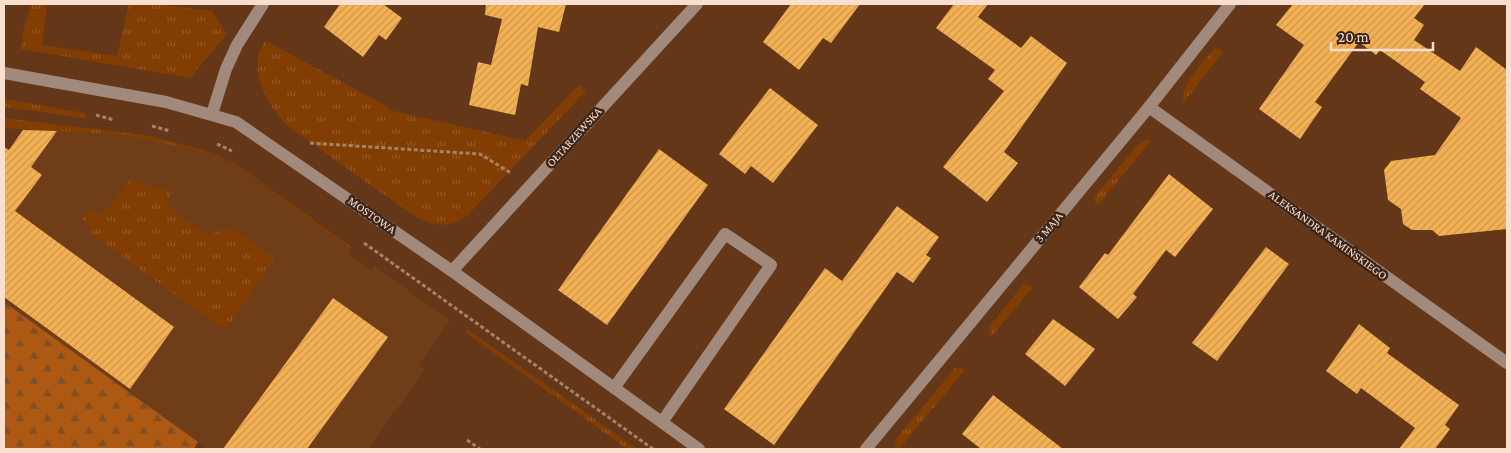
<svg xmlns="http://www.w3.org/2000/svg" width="1511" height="453" font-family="'Crimson Pro',serif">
<defs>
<pattern id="grass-tufts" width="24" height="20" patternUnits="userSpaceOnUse" patternTransform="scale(1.25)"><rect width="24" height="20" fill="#813d02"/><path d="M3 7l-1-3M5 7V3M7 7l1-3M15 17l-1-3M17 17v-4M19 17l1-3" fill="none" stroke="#945926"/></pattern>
<pattern id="forest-firs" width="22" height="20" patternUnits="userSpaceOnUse" patternTransform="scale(1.25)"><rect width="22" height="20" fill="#ad5813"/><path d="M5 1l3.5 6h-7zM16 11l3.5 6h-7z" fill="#814f26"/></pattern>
<pattern id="building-hatch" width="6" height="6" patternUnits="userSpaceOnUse" patternTransform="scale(1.25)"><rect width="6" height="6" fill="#f4b154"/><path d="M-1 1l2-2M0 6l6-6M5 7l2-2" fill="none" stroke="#ca964e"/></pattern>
</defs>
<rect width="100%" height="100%" fill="#643719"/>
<path fill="#703d19" d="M23 129 125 135 217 155 225 159 350 249 348 253 371 270 375 266 450 321 419 365 425 370 368 449H207L4 302V156Z"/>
<g fill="url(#grass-tufts)">
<path d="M31 4H47L42 45 117 56 129 4H159L212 11 227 34 190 78 21 49 23 32Z"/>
<path d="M266 41 390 108 389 110 525 141 579 85 586 91 467 216C450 228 434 227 416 217 382 193 347 169 313 144 303 136 288 128 280 118 265 99 246 63 266 41Z"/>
<path d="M1215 48 1223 52 1184 102C1178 86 1205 60 1215 48Z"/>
<path d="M4 99 85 113 86 116 85 118 4 107Z"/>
<path d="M4 118 145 135 203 150 217 155 125 135 4 128Z"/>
<path d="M1146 140 1151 141 1098 205 1095 203V197L1136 146Z"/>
<path d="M226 159 234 163 351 247 350 249Z"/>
<path d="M130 180 171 192 167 206 207 235 231 228 275 259 231 322 221 327 218 326 89 232 92 227 82 219 89 209 101 215Z"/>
<path d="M1024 284 1033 287 992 336 989 334V327Z"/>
<path d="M467 329 637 449H627L465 332Z"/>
<path d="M955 368H961L965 370 899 449 895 446 896 439Z"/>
</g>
<path fill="url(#forest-firs)" d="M4 302 198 442 194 449H4Z"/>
<g fill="url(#building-hatch)">
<path d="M340 4H383L402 18 386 40 379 35 363 57 324 27Z"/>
<path d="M486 4H566L559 32 538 27 528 86 521 84 515 115 469 105 478 62 491 65 502 19 485 15Z"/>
<path d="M791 4H860L831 43 823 38 799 70 763 42Z"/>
<path d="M954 4H988L978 17 1021 48 1031 36 1067 63 1004 152 1018 163 987 202 943 167 1004 91 988 79 995 70 936 28Z"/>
<path d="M1293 4H1425L1414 18 1424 25 1414 40 1460 71 1476 47 1507 70V229L1439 236 1432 230H1412L1403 224 1401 209 1388 200 1384 170 1391 161 1435 155 1461 118 1420 89 1425 82 1380 50 1376 55 1359 42 1315 102 1322 107 1300 139 1259 109 1304 45 1276 25Z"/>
<path d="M770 88 818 125 773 183 751 166 745 174 719 154Z"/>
<path d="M23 130 57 131 31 167 42 175 15 211 174 327 130 389 4 297V147L9 150Z"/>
<path d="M659 149 708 185 607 325 558 290Z"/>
<path d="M1169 174 1213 209 1175 257 1166 250 1133 294 1137 297 1118 319 1079 287 1105 253 1108 255Z"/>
<path d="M897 206 939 237 926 255 931 258 913 283 897 272 774 445 724 409 825 268 842 281Z"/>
<path d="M1266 247 1289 264 1217 361 1192 343Z"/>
<path d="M333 298 388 337 307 449H223Z"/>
<path d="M1053 319 1095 349 1065 386 1025 354Z"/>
<path d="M1359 324 1390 348 1387 353 1459 405 1445 425 1450 429 1435 449H1399L1415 428 1361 388 1357 394 1326 371Z"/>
<path d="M993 395 1063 449H981L962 434Z"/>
</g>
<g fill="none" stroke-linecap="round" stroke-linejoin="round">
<g stroke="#a78269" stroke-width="3" stroke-dasharray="4 2.5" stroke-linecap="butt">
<path d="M96 115 114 120"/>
<path d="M152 126 170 131"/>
<path d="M310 143 480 154 511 173"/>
<path d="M217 144 232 151"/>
<path d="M364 243 653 449"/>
<path d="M467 440 480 449"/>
</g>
<g stroke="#a18a7c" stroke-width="12">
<path d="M4 73 166 102 236 122 452 271 699 449"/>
<path d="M1149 107 1507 363"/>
<path d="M212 114 226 69 237 45 263 4"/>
<path d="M452 271 697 4"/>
<path d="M614 388 725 234 771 265 662 422"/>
<path d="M866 449 1149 107 1230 4"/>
</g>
</g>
<g text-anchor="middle" stroke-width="5" stroke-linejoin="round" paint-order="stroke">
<g font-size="12" fill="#fbdfce" stroke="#3a2518">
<text transform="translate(574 137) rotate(-48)" y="4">OŁTARZEWSKA</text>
<text transform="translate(372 215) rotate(35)" y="4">MOSTOWA</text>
<text transform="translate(1049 227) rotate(-50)" y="4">3 MAJA</text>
<text transform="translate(1328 235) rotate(36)" y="4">ALEKSANDRA KAMIŃSKIEGO</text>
</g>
</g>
<rect width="1511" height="453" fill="none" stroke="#fbdfce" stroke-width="10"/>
<path d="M1331 42v8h102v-8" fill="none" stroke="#fbdfce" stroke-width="2.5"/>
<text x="1338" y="42" font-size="15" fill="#fbdfce" stroke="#3a2518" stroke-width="4" paint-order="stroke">20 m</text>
</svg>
